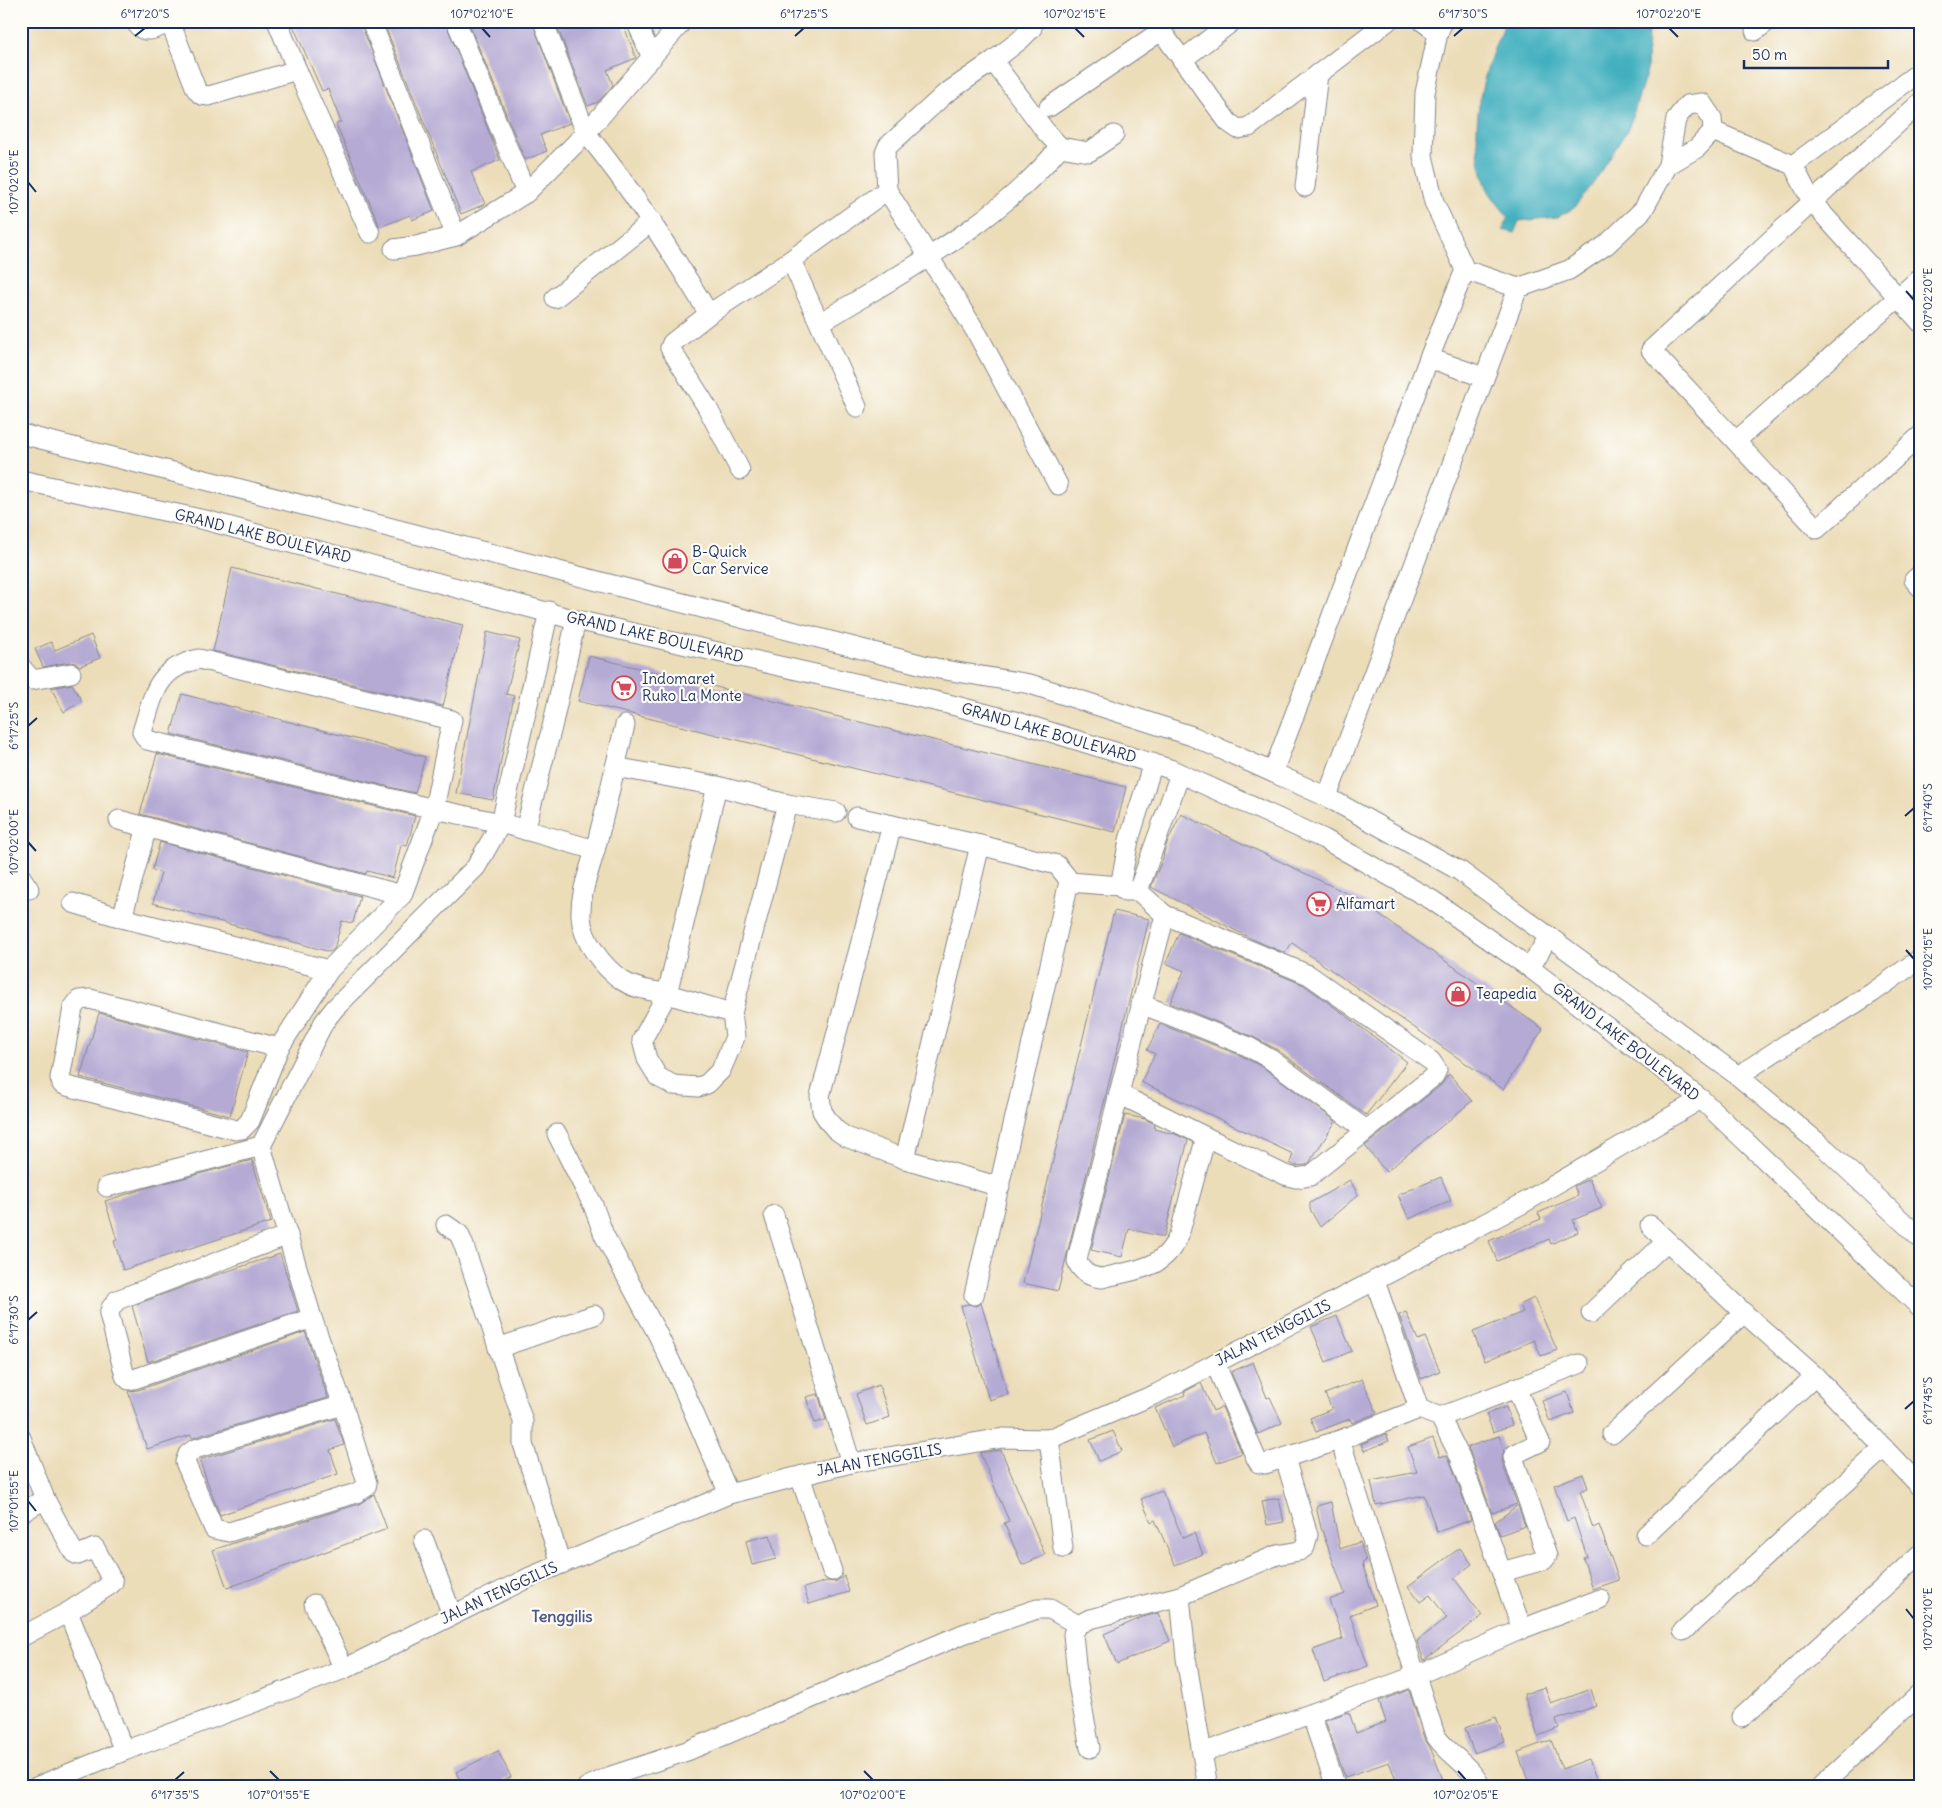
<svg xmlns="http://www.w3.org/2000/svg" width="1942" height="1808" font-family="Delius,sans-serif">
<rect width="100%" height="100%" fill="#fdfcf7"/>
<filter id="ink" filterUnits="userSpaceOnUse"><feTurbulence type="fractalNoise" baseFrequency=".02" numOctaves="2"/><feDisplacementMap in="SourceGraphic" scale="10" xChannelSelector="R" yChannelSelector="G"/><feConvolveMatrix kernelMatrix="1 2 1 2 8 2 1 2 1" color-interpolation-filters="sRGB"/></filter>
<filter id="wash" filterUnits="userSpaceOnUse"><feTurbulence type="fractalNoise" baseFrequency=".0096" numOctaves="4" result="noise"/><feDisplacementMap in="SourceGraphic" scale="20" xChannelSelector="R" yChannelSelector="G"/><feGaussianBlur stdDeviation="1.12" result="paint"/><feColorMatrix in="noise" values="0 0 0 0 0 0 0 0 0 0 0 0 0 0 0 0 0 1.4 0 .05"/><feComposite in="paint" operator="in"/></filter>
<g filter="url(#wash)">
<rect width="100%" height="100%" fill="#ecddb9"/>
<path fill="#42b0bf" stroke="#2e708e" d="M1506 21 1648 22 1647 71 1629 127 1595 181 1574 208 1558 217 1519 221 1514 233 1503 230 1508 217C1501 207 1490 196 1486 185 1466 131 1482 71 1506 21Z"/>
<g id="blocks">
<g fill="#b5aad4">
<path d="M291 21H360L434 211 412 220 410 215 380 227 336 124 341 122 328 89 322 91Z"/>
<path d="M383 21H445L500 160 471 172 485 204 461 214Z"/>
<path d="M468 21H532L570 123 540 135 547 151 525 160Z"/>
<path d="M555 21H622L636 58 607 70 613 85 598 102 588 106Z"/>
<path d="M232 568 463 625 443 706 213 651Z"/>
<path d="M487 632 520 640 506 694 514 696 493 800 456 793Z"/>
<path d="M91 635 100 658 80 666 75 663 70 662 43 667 35 649 51 642 55 650Z"/>
<path d="M589 656 1126 787 1115 832 578 701Z"/>
<path d="M72 684 82 701 64 712 51 688Z"/>
<path d="M182 694 425 757 415 793 171 734Z"/>
<path d="M157 754 415 816 407 846 401 845 393 878 367 871 366 874 140 814Z"/>
<path d="M1181 814 1369 904 1368 907 1543 1029 1503 1089 1292 943 1285 953 1252 939 1151 887 1164 855H1163L1167 843Z"/>
<path d="M160 842 360 896 353 923 342 921 334 949 330 952 153 903 161 873 152 870Z"/>
<path d="M1114 911 1149 919 1058 1291 1023 1283Z"/>
<path d="M1179 933 1304 985 1344 1014 1407 1062 1366 1115 1276 1049 1251 1036 1170 1003 1184 971 1166 963Z"/>
<path d="M99 1013 248 1052 230 1116 80 1077Z"/>
<path d="M1160 1024 1242 1056 1264 1068 1336 1121 1309 1163 1305 1165 1295 1166 1290 1163 1293 1154 1141 1082 1155 1054 1147 1050Z"/>
<path d="M1449 1074 1472 1101 1386 1172 1365 1146 1441 1085Z"/>
<path d="M1125 1115 1145 1119 1155 1124 1154 1129 1175 1134 1188 1140 1164 1237 1129 1229 1122 1257 1091 1250Z"/>
<path d="M252 1160 271 1222 123 1270 114 1241 117 1240 105 1201 153 1186Z"/>
<path d="M1441 1177 1451 1201 1409 1219 1398 1195Z"/>
<path d="M1589 1179 1602 1208 1573 1220 1578 1232 1551 1244 1549 1239 1497 1261 1489 1241 1541 1219 1538 1213 1578 1196 1574 1186Z"/>
<path d="M1350 1180 1358 1195 1320 1227 1310 1209V1203Z"/>
<path d="M280 1254 298 1311 148 1362 132 1306 210 1277Z"/>
<path d="M1534 1298 1557 1350 1541 1356 1534 1340 1485 1361 1473 1332 1523 1312 1520 1305Z"/>
<path d="M981 1303 1008 1394 989 1400 961 1306 968 1304 977 1306Z"/>
<path d="M1406 1312 1418 1340 1425 1337 1440 1371 1421 1379 1399 1315Z"/>
<path d="M1337 1316 1352 1351 1326 1362 1311 1327Z"/>
<path d="M305 1332 328 1398 192 1438 191 1435 147 1449 128 1391 138 1390Z"/>
<path d="M1253 1362 1267 1398 1270 1397 1282 1423 1258 1434 1231 1372Z"/>
<path d="M1362 1379 1377 1413 1352 1423 1350 1419 1316 1432 1310 1418 1332 1409 1325 1394Z"/>
<path d="M1201 1383 1213 1411 1222 1407 1242 1453 1217 1463 1204 1433 1172 1447 1155 1408 1185 1395 1184 1392Z"/>
<path d="M879 1385 890 1417 867 1425 856 1394Z"/>
<path d="M1567 1392 1574 1413 1550 1422 1542 1401Z"/>
<path d="M818 1394 826 1420 815 1423 806 1397Z"/>
<path d="M1506 1407 1512 1425 1493 1432 1486 1414Z"/>
<path d="M335 1419 344 1445 330 1450 338 1474 220 1515 199 1460Z"/>
<path d="M1113 1431 1122 1451 1099 1461 1090 1440Z"/>
<path d="M1386 1434 1389 1441 1364 1451 1361 1444Z"/>
<path d="M1499 1436 1504 1450 1502 1461 1517 1504 1492 1513 1468 1447Z"/>
<path d="M1433 1438 1440 1457 1446 1455 1450 1461 1471 1520 1437 1532 1424 1495 1376 1505 1371 1481 1417 1472 1408 1447Z"/>
<path d="M1001 1450 1045 1555 1022 1565 1004 1523 1009 1521 980 1453Z"/>
<path d="M1583 1474 1588 1488 1580 1491 1593 1528 1599 1525 1619 1580 1593 1589 1583 1558 1587 1557 1574 1518 1567 1521 1554 1485Z"/>
<path d="M1162 1491 1183 1538 1194 1533 1203 1554 1175 1565 1155 1520 1151 1522 1141 1499Z"/>
<path d="M374 1494 387 1529 227 1588 213 1550 246 1539 359 1504Z"/>
<path d="M1279 1498 1284 1522 1267 1525 1262 1501Z"/>
<path d="M1331 1502 1340 1549 1360 1542 1366 1561 1362 1563 1376 1605 1350 1615 1368 1666 1324 1682 1313 1650 1343 1639 1329 1600 1345 1594 1321 1528 1316 1506Z"/>
<path d="M1518 1505 1525 1526 1500 1535 1495 1522Z"/>
<path d="M770 1535 776 1559 752 1565 746 1541Z"/>
<path d="M1460 1548 1472 1564 1454 1578 1482 1616 1424 1660 1417 1641 1447 1618 1430 1595 1420 1602 1408 1586Z"/>
<path d="M844 1576 849 1592 809 1604 804 1588 827 1581 835 1582Z"/>
<path d="M1158 1613 1170 1641 1117 1664 1104 1634 1143 1617Z"/>
<path d="M1545 1687 1551 1704 1591 1689 1596 1706 1556 1720 1559 1728 1538 1736 1524 1694Z"/>
<path d="M1409 1690 1424 1738 1430 1747 1446 1787H1399L1389 1762 1345 1777 1325 1720 1349 1712 1356 1733 1386 1722 1379 1701Z"/>
<path d="M1496 1717 1505 1742 1474 1753 1465 1728Z"/>
<path d="M1551 1740 1562 1769 1589 1759 1599 1787H1530L1518 1752Z"/>
<path d="M498 1751 511 1777 492 1787H463L456 1772Z"/>
</g>
</g>
</g>
<g filter="url(#ink)">
<use href="#blocks" fill-opacity="0" stroke="#84868c" stroke-width="1"/>
<g fill="none" stroke-linecap="round" stroke-linejoin="round">
<g stroke="#84868c" stroke-width="21">
<g id="minor">
<path d="M135 21C144 38 159 27 172 21"/>
<path d="M277 21 297 70 370 233"/>
<path d="M371 21 456 236"/>
<path d="M456 21 526 193"/>
<path d="M636 21 652 58"/>
<path d="M683 21 586 133C633 190 671 252 709 314L791 260 887 190 885 153 888 146 945 94 993 61 1020 40 1032 28V21"/>
<path d="M1154 21 1228 122 1238 129 1249 127 1388 21"/>
<path d="M1422 21 1438 33"/>
<path d="M1443 21 1438 33 1425 93 1423 156 1434 202 1465 270 1518 288 1569 270 1606 245 1643 210 1668 165 1676 119 1687 105 1702 103 1712 118 1713 131 1697 148 1668 165"/>
<path d="M170 22 196 89 201 95 209 96 297 70"/>
<path d="M1755 31 1768 21"/>
<path d="M1182 60 1233 21"/>
<path d="M993 61 1046 132 1060 147 1089 152 1114 135"/>
<path d="M1921 102 1651 350 1817 529 1921 435"/>
<path d="M1049 107 1161 31"/>
<path d="M1713 131 1793 165 1812 202 1921 323"/>
<path d="M1793 165 1921 71"/>
<path d="M1305 187 1318 74"/>
<path d="M887 190 978 335 1058 485"/>
<path d="M394 249 416 246 456 236 526 193 586 133 543 21"/>
<path d="M791 260 857 407"/>
<path d="M555 298 652 221"/>
<path d="M709 314 672 343 670 348 707 407 740 470"/>
<path d="M820 323C903 272 997 224 1060 147"/>
<path d="M1429 358 1483 377"/>
<path d="M21 434 221 484 939 669 1030 684 1192 736 1327 797 1460 871 1738 1076 1827 1150 1921 1239"/>
<path d="M1736 441 1921 277"/>
<path d="M21 480 205 520 576 620 948 704 1018 722 1170 769 1324 839 1432 900 1530 968 1701 1099 1921 1308"/>
<path d="M1921 574 1914 580 1921 588"/>
<path d="M21 667 32 680 71 673"/>
<path d="M625 725C615 767 606 809 595 850 589 872 580 893 581 916 582 941 604 968 623 981 636 990 652 990 667 994 689 1000 710 1007 732 1013L735 1037 721 1070 707 1084 698 1087 673 1085 658 1077 647 1059 642 1040 667 994 717 786"/>
<path d="M615 767 717 786 787 804 836 812"/>
<path d="M1273 772 1429 358 1465 270"/>
<path d="M1327 797 1518 288"/>
<path d="M857 817 980 845 1057 865 1066 876 1069 882 974 1295"/>
<path d="M119 820 402 895 434 809 452 720 199 659C155 669 154 695 142 732L147 740 434 809 501 823 595 850"/>
<path d="M892 825 820 1096 822 1111 829 1122 836 1130 846 1137 905 1159 1000 1187"/>
<path d="M525 830 552 727 576 620"/>
<path d="M21 877 29 889"/>
<path d="M1069 882 1120 886 1125 891H1138L1165 915C1135 1028 1107 1141 1078 1255L1077 1262C1083 1273 1090 1277 1102 1278 1136 1269 1163 1271 1179 1235L1206 1137 1119 1094"/>
<path d="M1120 886 1129 840 1153 763"/>
<path d="M1138 891 1180 774"/>
<path d="M73 903 122 918 329 970"/>
<path d="M1165 915 1309 975 1431 1061 1437 1070 1434 1076 1310 1176 1296 1178 1285 1175 1206 1137"/>
<path d="M122 918 147 827"/>
<path d="M1530 968 1549 936"/>
<path d="M1141 1004 1247 1046 1270 1059 1366 1130"/>
<path d="M732 1013 787 804"/>
<path d="M279 1048 90 999 79 1000 73 1008 60 1078 62 1084 67 1086 236 1130 242 1129 250 1121 279 1048 329 970 402 895"/>
<path d="M1738 1076 1791 1041 1832 1018 1872 993 1921 958"/>
<path d="M557 1134 593 1205 604 1235 658 1335 684 1390 729 1494"/>
<path d="M905 1159 980 845"/>
<path d="M107 1187 261 1146"/>
<path d="M774 1215 851 1463"/>
<path d="M446 1225 459 1234 463 1243 523 1421V1444L561 1564"/>
<path d="M1650 1225 1744 1313 1815 1376 1921 1487"/>
<path d="M288 1235 117 1300 111 1308 109 1314 125 1376 129 1380 134 1379 312 1318"/>
<path d="M1375 1281 1419 1409 1440 1417 1460 1457 1522 1629"/>
<path d="M1591 1313 1667 1241"/>
<path d="M498 1348 594 1315"/>
<path d="M1215 1363 1256 1458 1259 1463 1265 1464 1340 1440 1419 1409"/>
<path d="M343 1405 195 1449 188 1454 185 1462 214 1529 229 1532 356 1493 366 1487 367 1483 343 1405 312 1318 261 1146 324 1022 335 1008 476 867 501 823 549 611"/>
<path d="M1440 1417 1579 1364"/>
<path d="M1612 1434 1744 1313"/>
<path d="M21 1438 45 1499 21 1513"/>
<path d="M1049 1439 1063 1548"/>
<path d="M1340 1440 1435 1735C1448 1755 1471 1765 1481 1787"/>
<path d="M800 1476 832 1571"/>
<path d="M1646 1535 1815 1376"/>
<path d="M424 1540 452 1615"/>
<path d="M1502 1572 1544 1560 1547 1556 1513 1457 1515 1454 1540 1442 1516 1388"/>
<path d="M1180 1596 1186 1658 1202 1753 1415 1676 1522 1629 1600 1599"/>
<path d="M314 1604 344 1669"/>
<path d="M68 1612 124 1751"/>
<path d="M1683 1631 1884 1448"/>
<path d="M21 1637 68 1612 110 1585 113 1582 95 1548 78 1555 74 1553 45 1499"/>
<path d="M1311 1714 1336 1787"/>
<path d="M1742 1717 1921 1553"/>
<path d="M1090 1748 1078 1684 1073 1634 1078 1625 1090 1619 1180 1596 1277 1555 1299 1551 1305 1547 1308 1535 1285 1458"/>
<path d="M1202 1753 1208 1787"/>
<path d="M36 1787 124 1751 344 1669 530 1577 729 1494 851 1463 1003 1438 1049 1439 1156 1394 1520 1205 1701 1099"/>
<path d="M587 1787 611 1776 687 1751 963 1634 1037 1609H1050L1078 1625"/>
<path d="M1820 1787 1921 1693"/>
</g>
</g>
<use href="#minor" stroke="#fff" stroke-width="19"/>
</g>
</g>
<path fill="none" stroke="#1b2f5e" stroke-width="2" d="M482 28 490 37M1075 28 1084 37M1669 28 1678 37M135 36 145 28M795 36 804 28M1454 36 1463 28M28 182 36 192M1906 291 1914 300M28 726 37 718M1905 816 1914 808M28 842 36 851M1906 950 1914 959M28 1320 37 1312M1905 1409 1914 1401M28 1501 36 1511M1906 1609 1914 1619M270 1771 279 1780M864 1771 873 1780M1458 1771 1466 1780M175 1780 184 1772"/>
<defs>
<g id="shop-ring" transform="scale(1.25)"><circle r="9.5" fill="#fdfcf7" stroke="#d1495b" stroke-width="1.5"/><path d="M-5-2.5h2.3a2.7 3.5 0 0 1 5.4 0H5L5.5 6h-11ZM-1.5-2.5h3a1.5 2.3 0 0 0-3 0Z" fill="#d1495b"/></g>
<g id="supermarket-ring" transform="scale(1.25)"><circle r="9.5" fill="#fdfcf7" stroke="#d1495b" stroke-width="1.5"/><path d="M-6-5.5h2.5l.6 2H6L4.5 2H-2.5L-4.4-4H-6ZM-1.5 3.2a1.3 1.3 0 1 0 .1 0ZM3 3.2a1.3 1.3 0 1 0 .1 0Z" fill="#d1495b"/></g>
</defs>
<g fill-rule="evenodd">
<use href="#shop-ring" x="675" y="561"/>
<use href="#supermarket-ring" x="624" y="688"/>
<use href="#supermarket-ring" x="1319" y="904"/>
<use href="#shop-ring" x="1458" y="994"/>
</g>
<g text-anchor="middle" stroke-width="4.5" stroke-linejoin="round" paint-order="stroke">
<g font-size="15" fill="#1b2f5e" stroke="#fdfcf7">
<text transform="translate(263 536) rotate(14)" y="5">GRAND LAKE BOULEVARD</text>
<text transform="translate(655 637) rotate(13)" y="5">GRAND LAKE BOULEVARD</text>
<text transform="translate(1049 733) rotate(16)" y="5">GRAND LAKE BOULEVARD</text>
<text transform="translate(1626 1042) rotate(38)" y="5">GRAND LAKE BOULEVARD</text>
<text transform="translate(1273 1333) rotate(-27)" y="5">JALAN TENGGILIS</text>
<text transform="translate(879 1460) rotate(-10)" y="5">JALAN TENGGILIS</text>
<text transform="translate(499 1593) rotate(-25)" y="5">JALAN TENGGILIS</text>
</g>
<g font-size="15" fill="#1b2f5e" stroke="#fdfcf7" text-anchor="start">
<text x="692" y="557">B-Quick<tspan x="692" dy="17">Car Service</tspan></text>
<text x="642" y="684">Indomaret<tspan x="642" dy="17">Ruko La Monte</tspan></text>
<text x="1336" y="909">Alfamart</text>
<text x="1476" y="999">Teapedia</text>
</g>
<g font-size="16" font-weight="bold" fill="#515a87" stroke="#fdfcf7">
<text x="562" y="1622">Tenggilis</text>
</g>
</g>
<rect width="1942" height="1808" fill="none" stroke="#fdfcf7" stroke-width="55"/>
<path d="M1744 60v8h144v-8" fill="none" stroke="#1b2f5e" stroke-width="2.5"/>
<text x="1752" y="60" font-size="15" fill="#1b2f5e" stroke="#fdfcf7" stroke-width="4" paint-order="stroke">50 m</text>
<rect x="28" y="28" width="1886" height="1752" fill="none" stroke="#1b2f5e" stroke-width="2"/>
<g font-size="12" text-anchor="middle" fill="#1b2f5e">
<text x="145" y="18">6°17'20"S</text>
<text x="482" y="18">107°02'10"E</text>
<text x="804" y="18">6°17'25"S</text>
<text x="1075" y="18">107°02'15"E</text>
<text x="1463" y="18">6°17'30"S</text>
<text x="1669" y="18">107°02'20"E</text>
<text transform="translate(14 182) rotate(-90)" y="4">107°02'05"E</text>
<text transform="translate(1928 300) rotate(-90)" y="4">107°02'20"E</text>
<text transform="translate(14 726) rotate(-90)" y="4">6°17'25"S</text>
<text transform="translate(1928 808) rotate(-90)" y="4">6°17'40"S</text>
<text transform="translate(14 842) rotate(-90)" y="4">107°02'00"E</text>
<text transform="translate(1928 959) rotate(-90)" y="4">107°02'15"E</text>
<text transform="translate(14 1320) rotate(-90)" y="4">6°17'30"S</text>
<text transform="translate(1928 1401) rotate(-90)" y="4">6°17'45"S</text>
<text transform="translate(14 1501) rotate(-90)" y="4">107°01'55"E</text>
<text transform="translate(1928 1619) rotate(-90)" y="4">107°02'10"E</text>
<text x="175" y="1799">6°17'35"S</text>
<text x="279" y="1799">107°01'55"E</text>
<text x="873" y="1799">107°02'00"E</text>
<text x="1466" y="1799">107°02'05"E</text>
</g>
</svg>
